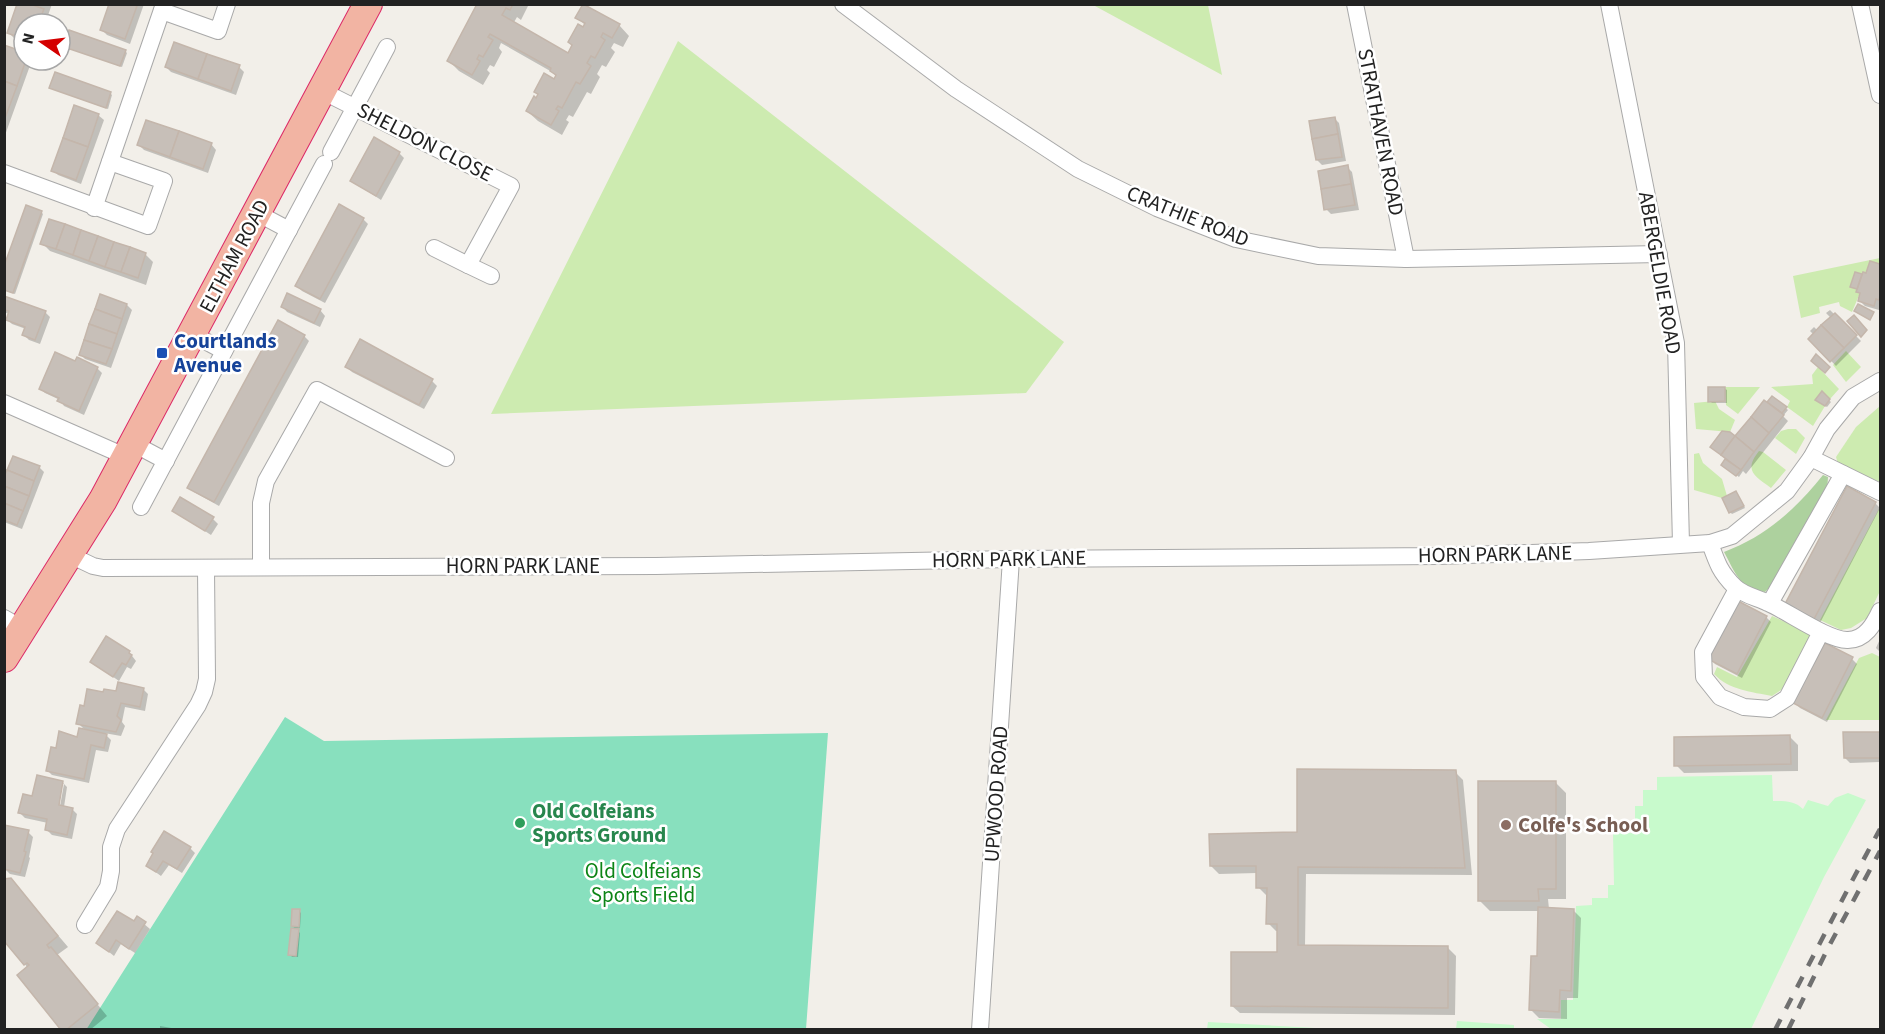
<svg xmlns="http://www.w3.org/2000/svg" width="1885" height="1034" font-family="'Source Sans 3',sans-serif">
<rect width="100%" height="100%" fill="#f2efe9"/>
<g fill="#cdebb0">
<path d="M1093 5H1208L1222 75 1095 6Z"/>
<path d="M678 41 1064 342 1026 393 491 414Z"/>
<path d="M1880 258V264L1870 261 1866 273 1863 272 1862 274 1855 272 1850 287 1857 289V292L1860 293 1852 312 1840 306 1839 302 1819 307 1820 313 1801 318 1793 276Z"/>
<path d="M1846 351 1861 367 1846 382 1833 365Z"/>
<path d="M1818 367 1839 389 1830 399 1822 392 1816 400 1825 406 1813 426 1787 407 1790 401 1771 387 1813 384 1812 375Z"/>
<path d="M1725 387H1760L1738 414 1726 405Z"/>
<path d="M1715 401 1719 409 1735 420 1730 432 1696 429 1694 403Z"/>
<path d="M1880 406V482L1838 464 1836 457 1856 427Z"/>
<path d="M1788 429H1796L1805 438 1796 454 1775 438 1781 431Z"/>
<path d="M1759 451 1763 452 1786 470 1771 488C1755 476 1743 471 1759 451Z"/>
<path d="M1699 453 1703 463 1722 479 1727 496 1722 498 1694 490V454Z"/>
<path d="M1880 507V591L1867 618 1851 628 1841 630 1820 620Z"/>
<path d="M1772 616 1812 634 1787 686 1772 696C1752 692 1729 690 1714 674L1717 667 1737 677Z"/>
<path d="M1872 653 1880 657V720H1826L1859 658Z"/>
</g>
<path fill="#add19e" d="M1823 475 1828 477 1827 492 1770 587 1765 592C1739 588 1736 574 1724 552 1765 537 1796 509 1823 475Z"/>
<g fill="#c8facc">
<path d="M1772 775 1773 801C1785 801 1795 801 1803 809L1808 800 1828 806 1835 798 1848 793 1866 800 1824 877 1751 1029H1551L1537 1019H1561V1000H1573L1576 906 1592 905V898H1608V885H1614L1613 833H1635V806H1643V790H1657V777Z"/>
<path d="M1457 1021 1514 1025V1029H1456Z"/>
<path d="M1208 1022 1333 1029H1207Z"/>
</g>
<path fill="#88e0be" d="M285 717 324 741 828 733 806 1029 86 1030Z"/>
<g fill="#0003">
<path d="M19 4H52L45 24H24V41L14 38 9 33Z"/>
<path d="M111 4H144L130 44 107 35 102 30Z"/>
<path d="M479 4H529L521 20 517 17 513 24 568 55 585 25 577 17 619 25 629 36 623 47 614 43 611 48 615 52 606 67 602 65 597 74 600 77 591 94 587 92 573 117 569 115 566 120 569 122 562 135 538 121 527 111 557 77 552 72 501 43 499 48 502 52 494 67 490 65 487 70 490 73 483 85 459 71 449 61Z"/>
<path d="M4 46 24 53V60H32L4 138Z"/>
<path d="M65 46 125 51 127 53 122 67Z"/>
<path d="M166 67H239L244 72 236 95 171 72Z"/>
<path d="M51 88 110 93 112 95 108 109Z"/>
<path d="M98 115 104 120 81 184 58 175 53 170Z"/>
<path d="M1334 118 1339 123 1346 161 1322 165 1317 160Z"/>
<path d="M211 144 216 150 208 173 144 150 139 145Z"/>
<path d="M399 153 404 158 381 200 352 181Z"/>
<path d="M1347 167 1352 172 1359 210 1331 214 1326 209Z"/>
<path d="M340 206 363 219 368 224 325 303 302 291 297 286Z"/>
<path d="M41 212 43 214 15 294 4 290V271Z"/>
<path d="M42 243 145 254 153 262 146 285 50 251Z"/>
<path d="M1871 263 1880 266V304L1879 310 1865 306 1860 301 1861 295 1859 290 1852 287 1856 274 1863 276 1867 275Z"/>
<path d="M4 297 45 312 50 317 40 344 29 340 24 335 26 329 12 324 7 319 9 314 4 312Z"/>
<path d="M127 305 132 310 111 368 85 359 80 354Z"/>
<path d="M282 306 320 310 325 316 320 327 287 312Z"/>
<path d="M1830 310 1861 341 1836 366 1810 339 1814 335 1810 331 1814 327 1818 331 1831 318 1826 313Z"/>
<path d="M304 336 309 341 219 506 194 492 189 487Z"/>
<path d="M361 342 432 381 437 386 424 409 352 372 347 367Z"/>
<path d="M76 363 97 368 102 373 84 415 64 406 60 400 45 393 40 388Z"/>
<path d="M1724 388 1727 390V403H1712L1710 401Z"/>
<path d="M1822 394 1831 402 1827 407 1819 402Z"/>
<path d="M1773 398 1788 410 1783 416 1788 421 1746 474 1743 471 1739 477 1723 465 1735 438Z"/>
<path d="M39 467 44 472 22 529 4 522V481Z"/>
<path d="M1736 493 1745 508 1732 514 1730 512Z"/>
<path d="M1875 503 1880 508 1820 623 1792 608Z"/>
<path d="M174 511 213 519 218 524 211 535Z"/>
<path d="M1766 617 1771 622 1742 678 1715 664 1710 659Z"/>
<path d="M1880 639V652L1876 648Z"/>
<path d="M129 652 136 661 131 669 127 667 119 681 92 662Z"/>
<path d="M1852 659 1857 664 1827 722 1800 708 1795 703Z"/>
<path d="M143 689 148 694 145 711 125 707 122 722 125 726 121 736 104 733 111 740 108 752 96 750 89 783 52 775 47 770 57 749 78 739 85 730 78 723 85 708 104 694Z"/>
<path d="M1845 733H1880V762L1850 763 1845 758Z"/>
<path d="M1790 737 1798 745V771L1684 773 1676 765Z"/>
<path d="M1455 772 1463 780 1472 875 1306 874 1305 946 1448 948 1456 956 1455 1015 1240 1013 1232 1006 1278 954 1279 931H1276L1268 923V895H1266L1258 887 1257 873 1219 874 1211 866Z"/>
<path d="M62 782 64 784H61L56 812H59L64 784 67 787 64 807 72 809 77 814 72 839 52 835 47 830 48 823 25 818 20 813 34 798Z"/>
<path d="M1556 783 1566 793V899H1548L1549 909 1573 910 1581 918 1578 998H1567V1019L1539 1018 1531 1010 1538 958 1540 911H1490L1479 900Z"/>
<path d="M28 832 33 837 29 857 30 858 25 877 10 874 5 869Z"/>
<path d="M190 848 195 853 182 873 169 865 161 876 147 866Z"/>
<path d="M11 880 68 947 57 955 107 1016 90 1030H63L25 964Z"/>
<path d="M299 911 301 913 300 928H295L300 933 298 957H292L290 954 297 930 292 926Z"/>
<path d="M137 918 150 929 135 953 121 944 114 956 98 943 134 923Z"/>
<path d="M160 1026 183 1030H160Z"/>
</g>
<g fill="#c7bfb8" stroke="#c4b6ab" stroke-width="1.5">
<path d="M17 4H30L44 9 38 24H24V39L7 33Z"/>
<path d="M109 4H132L137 6 125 39 100 30Z"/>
<path d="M477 4H513L510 10 506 8 502 15 568 53 572 45 568 42 578 24 583 27 585 23 575 18 583 4 620 24 612 38 603 33 601 37 605 40 595 58 591 56 587 63 591 66 580 84 576 82 562 108 558 106 556 109 559 111 551 125 526 111 534 96 536 98 538 94 534 92 544 73 554 79 556 75 550 71 551 68 490 34 488 37 493 40 483 57 479 55 477 59 480 61 472 75 447 61Z"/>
<path d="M69 30 126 50 120 66 64 47Z"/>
<path d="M174 42 207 54 198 79 165 67Z"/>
<path d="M4 45 24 52V60H26L17 86 4 81Z"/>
<path d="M207 54 240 65 231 91 198 79Z"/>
<path d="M55 72 111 92 106 108 49 88Z"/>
<path d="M4 81 17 86 5 118H4Z"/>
<path d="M74 105 99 114 88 147 63 138Z"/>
<path d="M1335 117 1338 134 1312 139 1309 121Z"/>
<path d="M146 120 179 131 170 157 137 145Z"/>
<path d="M179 131 212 143 203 169 170 157Z"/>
<path d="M1338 134 1342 157 1316 160 1312 139Z"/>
<path d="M374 137 400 152 376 196 350 181Z"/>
<path d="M63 138 88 147 76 180 51 171Z"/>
<path d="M1348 165 1351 184 1321 189 1318 171Z"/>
<path d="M1351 184 1355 205 1324 210 1321 189Z"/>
<path d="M339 204 364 218 320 299 295 286Z"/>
<path d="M26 205 42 211 13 293 4 290V266Z"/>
<path d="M49 219 65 224 56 249 40 244Z"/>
<path d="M65 224 81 230 73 255 56 249Z"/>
<path d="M81 230 98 236 89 261 73 255Z"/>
<path d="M98 236 114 242 105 267 89 261Z"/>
<path d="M114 242 130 247 121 272 105 267Z"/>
<path d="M130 247 146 253 138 278 121 272Z"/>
<path d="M1870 261 1880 264V296L1879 300 1876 299 1874 306 1858 301 1860 293 1856 292 1863 272 1866 273Z"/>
<path d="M1855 272 1862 274 1857 289 1850 287Z"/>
<path d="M287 293 321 309 314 323 281 307Z"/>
<path d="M100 294 127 304 122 319 95 309Z"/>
<path d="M4 296 46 311 35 340 22 335 25 327 6 320 9 311 4 310Z"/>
<path d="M1858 304 1874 312 1870 320 1854 311Z"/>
<path d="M95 309 122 319 117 334 89 324Z"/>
<path d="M1835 313 1857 335 1844 348 1821 325Z"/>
<path d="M1854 315 1867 330 1861 337 1847 321Z"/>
<path d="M278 320 305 335 214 502 187 488Z"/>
<path d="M89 324 117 334 112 349 84 340Z"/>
<path d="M1821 325 1844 348 1830 362 1808 339Z"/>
<path d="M360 339 433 379 419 405 345 367Z"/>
<path d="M84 340 112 349 106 364 79 355Z"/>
<path d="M55 352 75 361 77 357 98 367 79 411 57 401 59 398 39 389Z"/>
<path d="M1816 354 1830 367 1825 373 1811 361Z"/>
<path d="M1708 387H1725V401L1708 402Z"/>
<path d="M1822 391 1830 399 1825 406 1815 400Z"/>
<path d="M1772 396 1787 407 1782 413 1767 402Z"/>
<path d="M1764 400 1784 415 1769 433 1751 417Z"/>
<path d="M1751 417 1769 433 1754 452 1735 436Z"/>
<path d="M1722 431 1730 432 1735 436 1721 455 1710 447Z"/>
<path d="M1735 436 1754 452 1741 470 1721 455Z"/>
<path d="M13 456 40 466 34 481 7 470Z"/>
<path d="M1725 459 1741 470 1736 476 1721 465Z"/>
<path d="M7 470 34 481 29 496 4 486V477Z"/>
<path d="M4 486 29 496 23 511 4 503Z"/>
<path d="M1847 486 1876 502 1814 619 1785 604Z"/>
<path d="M1736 491 1744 506 1729 513 1722 498Z"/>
<path d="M180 497 214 517 205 531 172 511Z"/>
<path d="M4 503 23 511 17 525 4 520Z"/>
<path d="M1738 601 1767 616 1737 674 1708 659Z"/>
<path d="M106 636 130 651 129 653 132 655 126 665 122 663 113 677 90 662Z"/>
<path d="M1825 643 1853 657 1822 718 1793 703Z"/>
<path d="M118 682 144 688 140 707 121 703 117 716 121 720 116 732 76 724 80 705 84 706 87 689 103 692 104 689 116 691Z"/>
<path d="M79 728 107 734 104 748 91 745 84 779 46 771 51 747 56 748 59 731 77 737Z"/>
<path d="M1843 732H1880V758H1844Z"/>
<path d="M1790 735 1791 764 1674 766V737Z"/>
<path d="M1297 769 1456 770 1465 868 1298 867V945L1448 946V1008L1231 1006V952H1277V924H1266L1267 888H1256V866H1210L1209 834 1297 832Z"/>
<path d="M37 775 63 781 59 805 73 808 67 835 45 830 47 819 18 813 23 794 32 796Z"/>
<path d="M1478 781H1556V889H1538L1539 901H1478Z"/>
<path d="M4 825 29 830 24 851 26 852 20 873 4 869Z"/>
<path d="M164 831 191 847 177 869 163 861 156 872 146 866 153 853 151 852Z"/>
<path d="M11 878 58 936 47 945 49 948 51 947 98 1004 66 1030H61L17 975 29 965 27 963 24 965 4 941V879Z"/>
<path d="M1538 907 1574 909 1571 991 1560 990 1559 1012 1529 1010 1531 956H1537Z"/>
<path d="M292 909H300L299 927 291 926Z"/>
<path d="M117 911 134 921 137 916 146 922 129 949 116 940 109 952 96 943Z"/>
<path d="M291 928 299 929 296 956 288 955Z"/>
</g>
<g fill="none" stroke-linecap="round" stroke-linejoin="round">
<g stroke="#a9a9a9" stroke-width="18">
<g id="minor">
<path d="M843 4 956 89 1078 169 1157 208 1236 239 1318 256 1406 259 1659 254"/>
<path d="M1355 4 1406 259"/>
<path d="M1609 4 1676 343 1681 544"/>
<path d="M1860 4 1880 95"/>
<path d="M162 11 218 31 227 4"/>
<path d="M322 91 511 186 468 265 434 248"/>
<path d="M331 152 387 47"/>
<path d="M4 173 148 226 164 181 110 162"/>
<path d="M94 208 164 4"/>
<path d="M257 213 289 230"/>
<path d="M468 265 491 276"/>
<path d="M192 334 224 351"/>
<path d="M4 403 127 457"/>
<path d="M134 444 166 461"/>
<path d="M1811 458 1880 492"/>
<path d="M141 507 324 164"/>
<path d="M1710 543C1717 563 1720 572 1735 587 1743 595 1758 598 1768 603 1787 611 1829 641 1848 640 1865 640 1874 624 1880 611"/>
<path d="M70 555 93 566 103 568 656 566 1011 559 1438 556 1589 551 1710 543 1732 536 1787 491 1811 458 1827 429 1853 397 1880 381"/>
<path d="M261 567V503L266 481 317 390 446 458"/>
<path d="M1737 589 1703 652 1704 677 1720 697 1744 707 1770 709 1787 698 1821 632"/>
<path d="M1770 603 1843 474"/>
<path d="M4 618 23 629"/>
<path d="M85 925 108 887 111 871V847L117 829 198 705 204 692 207 679 206 568"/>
<path d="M980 1030 1011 559"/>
</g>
</g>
<g stroke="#dc2a67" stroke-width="30">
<path id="trunk" d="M4 658 103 500 368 4"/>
</g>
<use href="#minor" stroke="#fff" stroke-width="16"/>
<use href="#trunk" stroke="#f2b4a3" stroke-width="28"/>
<g stroke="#707070" stroke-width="4.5" stroke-dasharray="12 12" stroke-linecap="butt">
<path d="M1775 1030 1852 881 1880 829"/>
<path d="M1788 1030 1828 948 1880 851"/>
</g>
</g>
<rect fill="#1a4fb4" stroke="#fff" stroke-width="2" x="156" y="347" width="12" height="12" rx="3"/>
<circle fill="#2e9e5b" stroke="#fff" stroke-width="2" cx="520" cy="823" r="6"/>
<circle fill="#8d6e63" stroke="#fff" stroke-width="2" cx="1506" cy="825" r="6"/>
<g text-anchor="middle" stroke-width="5" stroke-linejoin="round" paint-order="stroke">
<g font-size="21" fill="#222" stroke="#fff">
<text transform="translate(1381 132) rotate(79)" y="7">STRATHAVEN ROAD</text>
<text transform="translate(425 142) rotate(27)" y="7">SHELDON CLOSE</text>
<text transform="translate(1188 216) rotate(22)" y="7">CRATHIE ROAD</text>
<text transform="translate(234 256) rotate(-62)" y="7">ELTHAM ROAD</text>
<text transform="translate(1660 273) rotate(80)" y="7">ABERGELDIE ROAD</text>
<text transform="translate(1495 554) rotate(-1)" y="7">HORN PARK LANE</text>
<text transform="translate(1009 559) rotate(-1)" y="7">HORN PARK LANE</text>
<text x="523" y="573">HORN PARK LANE</text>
<text transform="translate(996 794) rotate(-86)" y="7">UPWOOD ROAD</text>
</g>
<g font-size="21" font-weight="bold" fill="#164399" stroke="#fff" text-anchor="start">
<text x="174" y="348">Courtlands<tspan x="174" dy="24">Avenue</tspan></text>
</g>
<g font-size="21" font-weight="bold" fill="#27864d" stroke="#fff" text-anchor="start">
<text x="532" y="818">Old Colfeians<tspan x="532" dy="24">Sports Ground</tspan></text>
</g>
<g font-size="21" font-weight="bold" fill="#785e54" stroke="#fff" text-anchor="start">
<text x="1518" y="832">Colfe's School</text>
</g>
<g font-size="21" fill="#0c8416" stroke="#fff">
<text x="643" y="878">Old Colfeians<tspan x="643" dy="24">Sports Field</tspan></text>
</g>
</g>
<rect width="1885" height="1034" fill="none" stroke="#222222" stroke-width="12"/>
<g transform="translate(42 42) rotate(284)"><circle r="28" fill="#ffffff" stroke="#a7a7a7" stroke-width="1.5"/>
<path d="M0-4.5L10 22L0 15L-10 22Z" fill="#d40000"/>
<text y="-9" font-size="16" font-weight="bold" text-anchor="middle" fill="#222222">N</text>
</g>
</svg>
